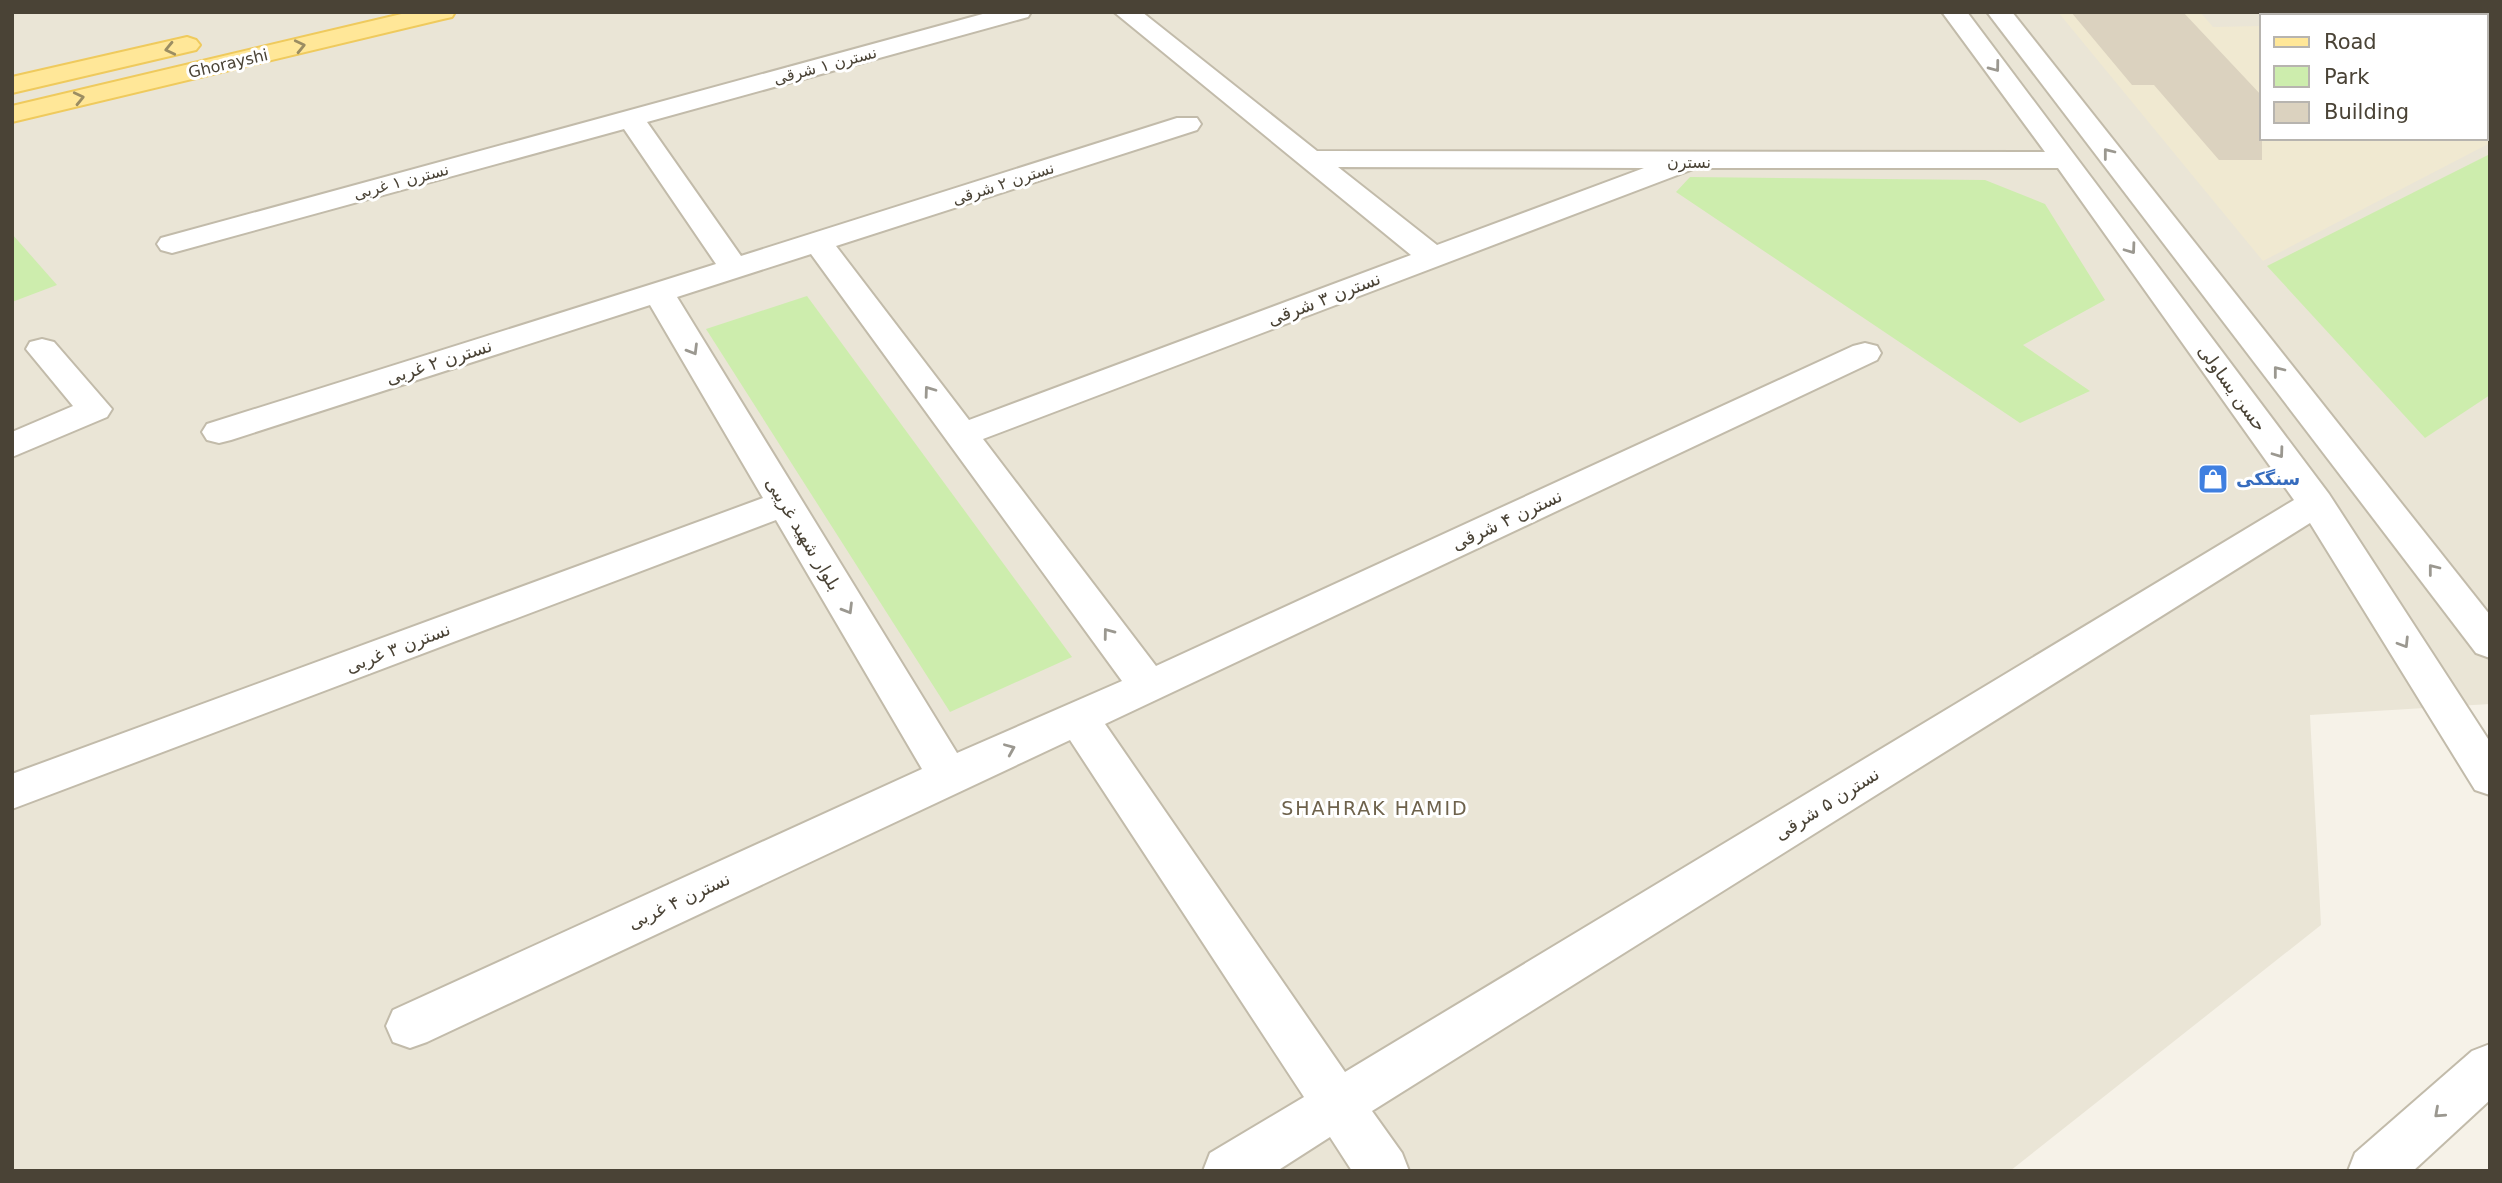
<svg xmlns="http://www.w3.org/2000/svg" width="2502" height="1183" font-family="'DejaVu Sans',Cairo,sans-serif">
<rect width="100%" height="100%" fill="#f6f2e8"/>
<path fill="#eae5d6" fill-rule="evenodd" d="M12 12H2490V704L2310 715 2321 925 2010 1171H12ZM2262 16H2486V138H2262Z"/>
<path fill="#f0e9d1" d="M2058 12H2200L2213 27 2262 26V138H2486V80L2490 85V143L2263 261Z"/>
<g fill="#cdedad">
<path d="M2490 154V395L2425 438 2267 266Z"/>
<path d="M1690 177 1985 180 2045 204 2105 300 2023 345 2090 391 2020 423 1676 192Z"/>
<path d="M12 234 57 285 12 302Z"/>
<path d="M807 296 1072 657 950 712 706 329Z"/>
</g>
<path fill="#dbd2bf" d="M2071 12H2183L2262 96V160H2219L2154 85H2132Z"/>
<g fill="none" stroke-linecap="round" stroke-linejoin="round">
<g stroke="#c2bbaa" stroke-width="4">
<g id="minor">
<path d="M990 12H1031L1028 17 647 122 741 256 1177 118H1197L1201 124 1197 130 836 246 969 420 1411 255 1114 12H1142L1317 151 2045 152 1942 12H1967L2329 494 2490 742V795L2475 790 2310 523 1372 1111 1402 1153 1409 1171H1352L1330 1137 1277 1171H1203L1210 1153 1304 1097 1070 740 427 1042 410 1048 393 1042 386 1026 393 1010 922 769 776 520 12 809V774L763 498 650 305 231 440 219 443 207 440 202 432 207 424 716 264 624 129 172 253 161 250 157 244 161 238ZM1338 167 1644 168 1437 245ZM1696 168H2058L2294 500 1345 1072 1105 724 1877 360 1881 353 1877 346 1865 343 1853 346 1156 666 983 439ZM811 254 1122 681 957 753 677 297Z"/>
<path d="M1987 12H2012L2490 615V658L2476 653Z"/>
<path d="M42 339 54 342 112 409 107 417 12 457V432L73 406 26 349 30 342Z"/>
<path d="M2490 1044V1100L2413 1171H2348L2355 1153 2472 1051Z"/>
</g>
</g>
<g stroke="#efca5d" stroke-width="4">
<g id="major">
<path d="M410 12H455L452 17 443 19 12 122V106Z"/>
<path d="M187 37 196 40 200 45 196 50 12 93V77Z"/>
</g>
</g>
<use href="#minor" fill="#fff" fill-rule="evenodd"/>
<use href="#major" fill="#ffe798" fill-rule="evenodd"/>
</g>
<defs><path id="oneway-chevron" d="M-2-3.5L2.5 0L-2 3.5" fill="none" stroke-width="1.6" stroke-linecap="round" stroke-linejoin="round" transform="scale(1.75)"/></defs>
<g stroke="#9b8d62">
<use href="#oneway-chevron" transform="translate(300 46) rotate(-13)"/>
<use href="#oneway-chevron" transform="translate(170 49) rotate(167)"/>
<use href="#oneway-chevron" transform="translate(79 98) rotate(-13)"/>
</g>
<g stroke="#9b9890">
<use href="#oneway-chevron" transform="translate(1995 67) rotate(53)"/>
<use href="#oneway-chevron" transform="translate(2108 153) rotate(-128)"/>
<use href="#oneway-chevron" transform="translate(2131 249) rotate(54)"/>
<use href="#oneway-chevron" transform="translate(693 350) rotate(59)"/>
<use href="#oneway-chevron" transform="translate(2278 371) rotate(-128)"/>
<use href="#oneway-chevron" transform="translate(929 391) rotate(-126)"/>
<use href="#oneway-chevron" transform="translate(2279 453) rotate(54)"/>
<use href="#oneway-chevron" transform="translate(2433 569) rotate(-128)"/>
<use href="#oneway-chevron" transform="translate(848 609) rotate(59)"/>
<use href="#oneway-chevron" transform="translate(1108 633) rotate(-127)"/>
<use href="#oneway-chevron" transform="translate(2404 643) rotate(58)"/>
<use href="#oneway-chevron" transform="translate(1010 749) rotate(-23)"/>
<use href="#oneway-chevron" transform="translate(2439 1113) rotate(138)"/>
</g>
<defs>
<g id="shop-square" transform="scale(1.575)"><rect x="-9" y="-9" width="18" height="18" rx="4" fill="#3f7fe0" stroke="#fff"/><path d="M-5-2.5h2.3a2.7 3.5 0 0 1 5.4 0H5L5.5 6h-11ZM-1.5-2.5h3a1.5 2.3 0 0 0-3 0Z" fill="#fff"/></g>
</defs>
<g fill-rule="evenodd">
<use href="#shop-square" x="2213" y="479"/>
</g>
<g text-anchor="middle" stroke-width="6" stroke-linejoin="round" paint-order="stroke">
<g font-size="16" fill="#4a4336" stroke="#fff">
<text transform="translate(228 63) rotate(-13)" y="6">Ghorayshi</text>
<text transform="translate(825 65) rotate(-15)" y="6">نسترن ۱ شرقی</text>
<text x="1689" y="168">نسترن</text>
<text transform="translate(401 181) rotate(-15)" y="6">نسترن ۱ غربی</text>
<text transform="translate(1003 183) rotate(-18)" y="6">نسترن ۲ شرقی</text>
</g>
<g font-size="18" fill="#4a4336" stroke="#fff">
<text transform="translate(1324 299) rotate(-21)" y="6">نسترن ۳ شرقی</text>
<text transform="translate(439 362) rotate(-18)" y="6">نسترن ۲ غربی</text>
<text transform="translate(2232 388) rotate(54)" y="6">حسن یساولی</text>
<text transform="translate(1507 520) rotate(-25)" y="6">نسترن ۴ شرقی</text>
<text transform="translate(803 534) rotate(59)" y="6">بلوار شهید غریبی</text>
<text transform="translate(398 648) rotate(-21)" y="6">نسترن ۳ غربی</text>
<text transform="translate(1827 804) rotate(-32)" y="6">نسترن ۵ شرقی</text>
<text transform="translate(679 901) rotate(-25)" y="6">نسترن ۴ غربی</text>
</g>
<g font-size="18" font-weight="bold" fill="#366cbe" stroke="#fff" text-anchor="start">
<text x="2236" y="485">سنگکی</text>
</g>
<g font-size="19" letter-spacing="2" fill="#6e624c" stroke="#fff">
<text x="1375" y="815">SHAHRAK HAMID</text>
</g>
</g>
<rect width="2502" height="1183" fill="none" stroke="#4a4336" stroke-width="28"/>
<rect x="2260" y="14" width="228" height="126" fill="#ffffff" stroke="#b7b4af" stroke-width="2"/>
<rect x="2274" y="37" width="35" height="10" fill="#ffe798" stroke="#b7b4af" stroke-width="2"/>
<text x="2324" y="49" font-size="21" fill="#4a4336">Road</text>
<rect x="2274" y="66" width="35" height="21" fill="#cdedad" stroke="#b7b4af" stroke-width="2"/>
<text x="2324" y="84" font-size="21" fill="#4a4336">Park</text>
<rect x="2274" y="102" width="35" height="21" fill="#dbd2bf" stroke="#b7b4af" stroke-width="2"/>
<text x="2324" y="119" font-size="21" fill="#4a4336">Building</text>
</svg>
